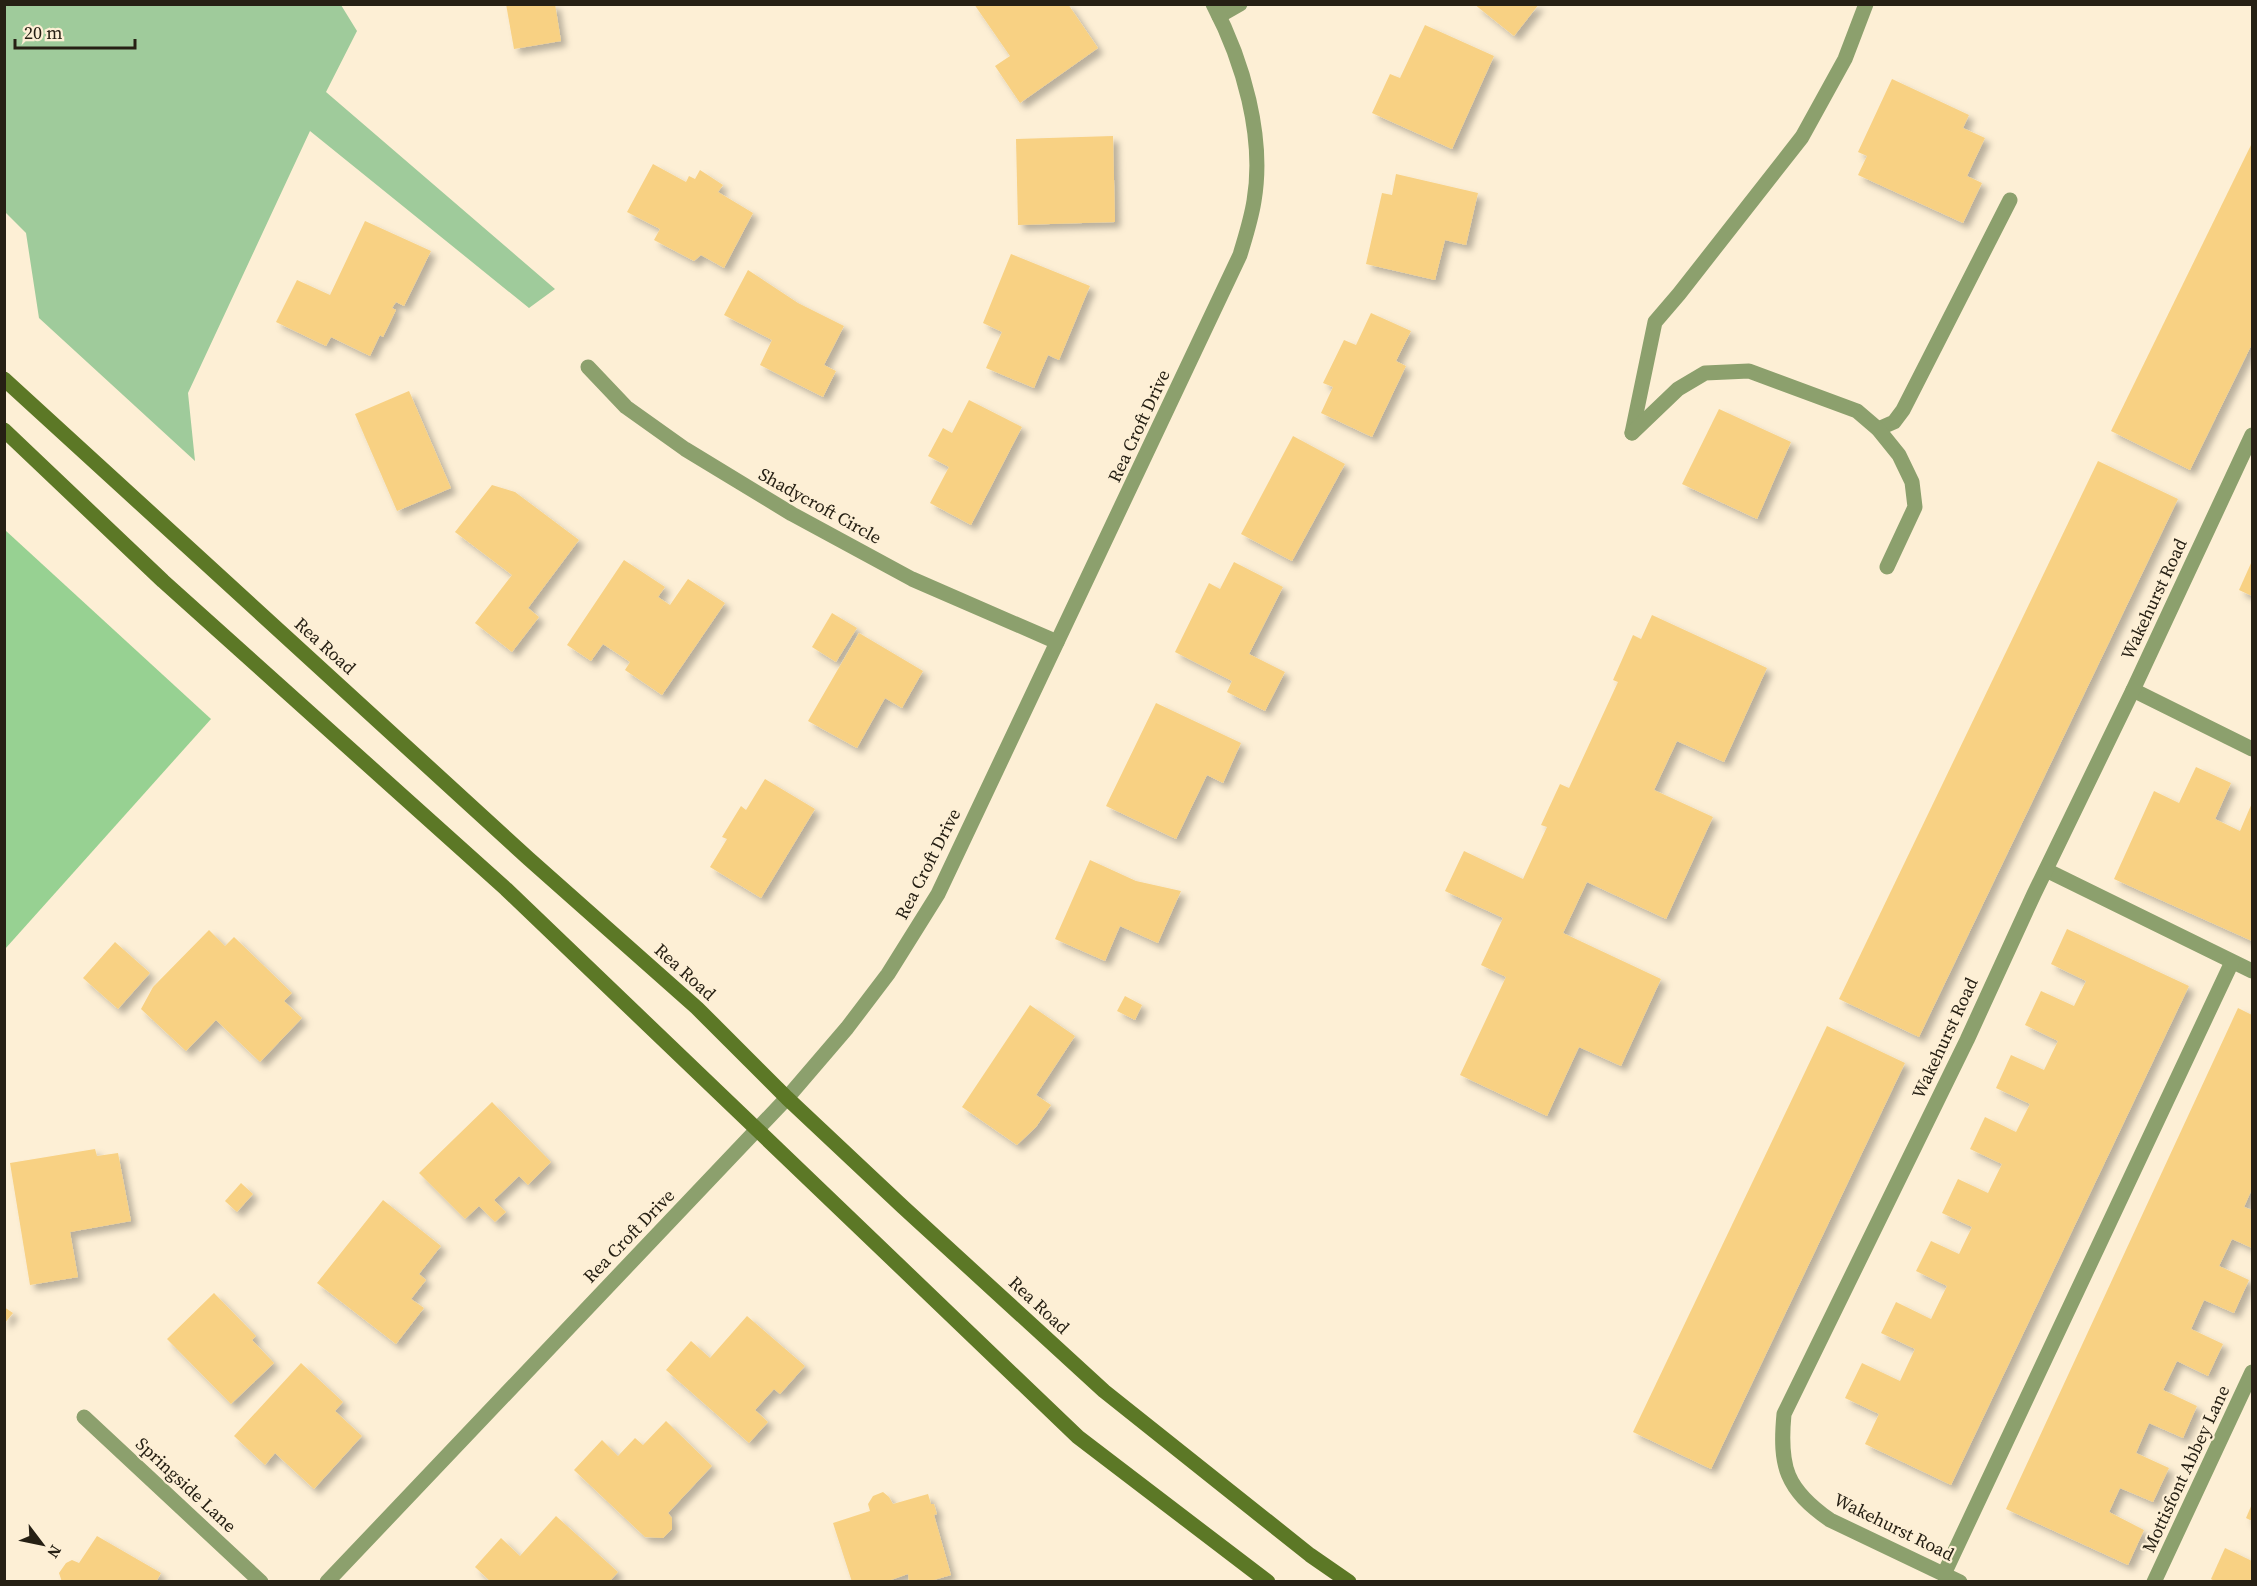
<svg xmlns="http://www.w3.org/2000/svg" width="2257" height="1586" font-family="'Source Serif 4',serif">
<defs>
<filter id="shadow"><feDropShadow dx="5.5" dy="5.5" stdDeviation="3" flood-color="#0004"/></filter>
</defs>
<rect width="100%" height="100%" fill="#fdefd5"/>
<path fill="#9fcb9b" d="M4 5H341L357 31 326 92 555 289 529 308 310 131 188 393 195 461 39 318 26 233 5 212Z"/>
<path fill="#97d192" d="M5 530 211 719 5 949Z"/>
<g fill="#f8d183" filter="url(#shadow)">
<path d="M506 4H555L561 41 514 49Z"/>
<path d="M974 4H1068L1098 48 1020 103 995 66 1010 56Z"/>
<path d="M1474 4H1539L1514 36Z"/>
<path d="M1425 25 1494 56 1452 149 1372 113 1390 74 1400 78Z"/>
<path d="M1892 79 1969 115 1963 128 1985 138 1967 176 1982 183 1963 223 1858 175 1867 156 1858 152Z"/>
<path d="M1113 136 1115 222 1018 225 1016 139Z"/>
<path d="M2252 143V344L2190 470 2111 431Z"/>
<path d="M653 164 686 182 689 176 695 179 700 170 723 185 718 192 753 213 724 268 701 255 694 261 654 240 660 229 627 212Z"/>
<path d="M1396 174 1478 193 1466 245 1445 240 1435 280 1366 264 1382 193 1392 195Z"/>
<path d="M365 221 431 251 404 306 396 302 392 308 396 310 383 337 380 335 370 356 331 337 326 346 276 322 297 280 330 295Z"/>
<path d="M1011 254 1090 286 1059 360 1048 355 1034 388 986 368 1002 332 983 323Z"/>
<path d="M748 270 798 303 844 326 824 365 836 371 823 397 760 365 772 340 724 315Z"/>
<path d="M1371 313 1411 331 1396 361 1406 366 1372 437 1321 413 1333 387 1323 383 1344 340 1356 345Z"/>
<path d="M409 391 451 488 397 511 355 414Z"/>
<path d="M969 400 1022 427 971 525 930 503 949 467 928 456 943 428 952 433Z"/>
<path d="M1719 409 1791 442 1757 519 1682 484Z"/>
<path d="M1293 436 1345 464 1292 561 1241 534Z"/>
<path d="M2098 461 2178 499 1919 1037 1839 999Z"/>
<path d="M492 485 515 492 579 540 528 608 539 617 512 652 475 623 512 575 455 532Z"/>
<path d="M624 560 665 587 658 597 670 605 688 579 725 603 662 695 625 670 630 662 603 644 591 661 567 645Z"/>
<path d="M2252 561V596L2239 590Z"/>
<path d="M1234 562 1283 587 1249 654 1285 672 1265 711 1227 692 1232 681 1175 652 1209 583 1220 589Z"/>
<path d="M832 613 857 628 836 662 812 647Z"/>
<path d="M1652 615 1767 668 1724 762 1677 741 1654 790 1713 817 1666 919 1587 882 1563 933 1661 979 1621 1066 1579 1047 1547 1116 1460 1075 1506 977 1481 965 1503 918 1445 891 1464 851 1523 879 1547 827 1541 825 1560 784 1569 788 1618 682 1613 680 1633 635 1641 639Z"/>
<path d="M859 633 923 671 902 708 885 698 857 748 808 721Z"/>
<path d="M1156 703 1241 743 1223 783 1207 775 1176 839 1106 806Z"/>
<path d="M2196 767 2231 783 2215 819 2240 831 2252 803V941L2114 879 2154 791 2179 803Z"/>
<path d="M765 779 815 809 761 898 710 867 727 839 722 837 741 806 746 810Z"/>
<path d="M1090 860 1136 881 1181 891 1158 943 1120 926 1105 961 1055 939Z"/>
<path d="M2067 929 2189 986 1951 1485 1865 1444 1879 1414 1845 1398 1862 1363 1900 1381 1915 1349 1881 1333 1896 1302 1931 1319 1947 1286 1916 1271 1931 1241 1959 1254 1972 1227 1942 1213 1958 1179 1988 1193 2002 1164 1970 1149 1985 1117 2016 1132 2030 1104 1996 1088 2011 1055 2044 1070 2058 1041 2025 1025 2041 991 2074 1006 2086 981 2051 964Z"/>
<path d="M209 930 225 946 234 937 292 993 284 1001 302 1018 260 1062 216 1020 186 1051 141 1009 153 987Z"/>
<path d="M115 942 150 973 118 1009 83 978Z"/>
<path d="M1125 996 1142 1005 1135 1020 1117 1011Z"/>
<path d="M1030 1005 1075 1036 1036 1095 1051 1105 1036 1127 1017 1145 962 1107Z"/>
<path d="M2238 1008 2252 1015V1189L2244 1207 2252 1210V1248L2232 1239 2219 1266 2249 1280 2234 1313 2204 1300 2191 1329 2223 1344 2208 1376 2177 1361 2163 1390 2197 1406 2183 1438 2149 1423 2136 1453 2169 1468 2153 1502 2120 1488 2109 1512 2144 1530 2128 1565 2006 1509Z"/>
<path d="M1827 1026 1905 1063 1711 1469 1633 1432Z"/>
<path d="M492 1102 551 1162 528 1185 519 1176 494 1200 506 1212 495 1222 479 1206 465 1219 419 1173Z"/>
<path d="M95 1149 97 1156 118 1153 131 1221 70 1232 78 1277 30 1285 10 1163Z"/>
<path d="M241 1183 253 1194 237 1212 225 1201Z"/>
<path d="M383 1200 441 1246 419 1274 426 1280 411 1299 424 1308 396 1344 317 1283Z"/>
<path d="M214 1293 256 1336 252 1340 274 1363 231 1404 167 1339Z"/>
<path d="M4 1307 13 1313 4 1324Z"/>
<path d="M747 1316 805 1366 780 1394 774 1389 755 1410 768 1422 749 1443 666 1370 691 1341 710 1358Z"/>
<path d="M301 1363 343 1402 335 1411 362 1436 314 1489 275 1453 265 1465 234 1436Z"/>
<path d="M666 1421 712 1466 668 1513 672 1518V1529L663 1538 645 1537 574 1470 602 1440 618 1456 635 1438 643 1445Z"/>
<path d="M883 1492 889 1497 893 1504 928 1494 931 1504H934L937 1514 934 1515 951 1575 927 1582H909L908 1574 885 1582H852L833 1523 870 1511 868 1504 873 1496Z"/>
<path d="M2252 1504V1521L2246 1518Z"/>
<path d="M556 1516 618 1572 609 1582H491L475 1567 501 1538 520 1556Z"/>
<path d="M97 1536 161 1573 156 1582H62L59 1573 66 1563 72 1560 79 1563Z"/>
<path d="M2225 1548 2252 1561V1582H2216L2211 1579Z"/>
</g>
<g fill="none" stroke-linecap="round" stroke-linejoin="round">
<g stroke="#8ca06d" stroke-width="15">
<path d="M1878 429 1894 422 1903 410 2010 200"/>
<path d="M1632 433 1655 322 1679 294 1802 137 1845 59 1866 4"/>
<path d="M1632 433 1678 389 1705 373 1749 371 1857 411 1878 429 1899 455 1912 482 1915 507 1887 567"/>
<path d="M2046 870 2252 971"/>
<path d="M1944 1574 2232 962"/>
</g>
<g stroke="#8ca06d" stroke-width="15">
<path d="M1219 16 1240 4"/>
<path d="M588 367 626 407 685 449 792 514 912 579 1057 642"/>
<path d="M2133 690 2252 749"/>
<path d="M84 1417 261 1582"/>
<path d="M327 1582 787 1098 847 1028 888 974 938 894 1240 255C1245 238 1251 220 1254 201 1265 137 1243 61 1213 4"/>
<path d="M1960 1582 1830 1520C1786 1489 1779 1467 1784 1414L1967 1040 2034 894 2133 690 2252 435"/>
<path d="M2154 1582 2252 1372"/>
</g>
<g stroke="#5c7826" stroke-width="15">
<path d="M4 379 529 859 697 1008 787 1098 903 1207 1104 1391 1310 1555 1349 1582"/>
<path d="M4 430 163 581 506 889 1078 1437 1268 1582"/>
</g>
</g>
<g text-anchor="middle" stroke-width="4.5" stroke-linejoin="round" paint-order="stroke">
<g font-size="18" fill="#262014" stroke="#fdefd5">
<text transform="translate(1139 426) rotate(-65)" y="6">Rea Croft Drive</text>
<text transform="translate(820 506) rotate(29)" y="6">Shadycroft Circle</text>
<text transform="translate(2154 599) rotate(-65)" y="6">Wakehurst Road</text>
<text transform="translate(325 646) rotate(42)" y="6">Rea Road</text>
<text transform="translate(928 864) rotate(-63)" y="6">Rea Croft Drive</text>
<text transform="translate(685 972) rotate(42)" y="6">Rea Road</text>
<text transform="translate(1945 1038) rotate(-65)" y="6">Wakehurst Road</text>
<text transform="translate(629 1236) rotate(-46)" y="6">Rea Croft Drive</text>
<text transform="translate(1039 1305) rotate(43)" y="6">Rea Road</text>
<text transform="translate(2186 1469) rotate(-65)" y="6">Mottisfont Abbey Lane</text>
<text transform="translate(186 1485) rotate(43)" y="6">Springside Lane</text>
<text transform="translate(1894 1527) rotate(26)" y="6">Wakehurst Road</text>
</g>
</g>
<rect width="2257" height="1586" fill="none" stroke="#262014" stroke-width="12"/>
<g transform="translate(42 1544) rotate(122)" stroke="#fdefd5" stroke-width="4.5" paint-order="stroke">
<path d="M0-4.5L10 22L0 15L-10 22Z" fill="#262014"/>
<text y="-9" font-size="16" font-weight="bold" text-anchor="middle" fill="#262014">N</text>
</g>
<path d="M15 39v9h120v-9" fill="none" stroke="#262014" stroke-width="3"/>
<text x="24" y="39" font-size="18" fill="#262014" stroke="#fdefd5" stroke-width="4.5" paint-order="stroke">20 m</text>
</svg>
